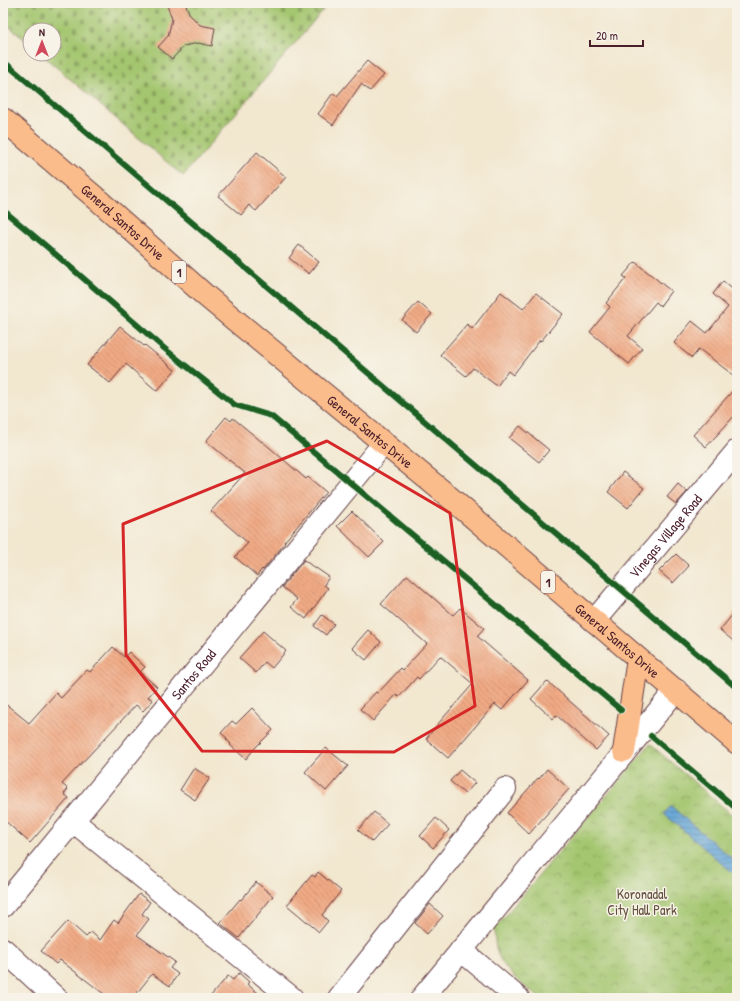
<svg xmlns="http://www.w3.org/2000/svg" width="740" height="1001" font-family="'Patrick Hand',sans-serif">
<defs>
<pattern id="cemetery-stones" width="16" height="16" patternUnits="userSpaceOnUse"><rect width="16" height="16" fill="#a4c66f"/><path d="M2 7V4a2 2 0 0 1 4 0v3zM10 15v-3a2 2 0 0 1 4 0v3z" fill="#88a05b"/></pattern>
<pattern id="park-crowns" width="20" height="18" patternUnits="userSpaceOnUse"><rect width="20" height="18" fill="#a4c66f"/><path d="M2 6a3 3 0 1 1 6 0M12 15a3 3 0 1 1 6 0" fill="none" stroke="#88a05b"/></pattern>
<pattern id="water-rules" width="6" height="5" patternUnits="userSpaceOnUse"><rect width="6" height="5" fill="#64a5d7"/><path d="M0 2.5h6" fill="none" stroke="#5486af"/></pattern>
<pattern id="building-back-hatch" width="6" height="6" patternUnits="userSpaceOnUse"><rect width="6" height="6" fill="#f1aa85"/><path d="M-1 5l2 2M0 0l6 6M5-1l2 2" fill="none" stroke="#c58a6d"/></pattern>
</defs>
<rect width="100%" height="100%" fill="#f7f3e8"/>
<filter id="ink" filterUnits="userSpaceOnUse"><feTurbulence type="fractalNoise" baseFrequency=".025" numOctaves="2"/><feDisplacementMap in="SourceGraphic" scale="8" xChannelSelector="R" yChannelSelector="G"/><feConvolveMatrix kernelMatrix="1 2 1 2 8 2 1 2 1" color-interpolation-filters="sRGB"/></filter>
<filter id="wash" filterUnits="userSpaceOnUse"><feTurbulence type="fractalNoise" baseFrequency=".012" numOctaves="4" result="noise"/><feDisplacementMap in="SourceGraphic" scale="16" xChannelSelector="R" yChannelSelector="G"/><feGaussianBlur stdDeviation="0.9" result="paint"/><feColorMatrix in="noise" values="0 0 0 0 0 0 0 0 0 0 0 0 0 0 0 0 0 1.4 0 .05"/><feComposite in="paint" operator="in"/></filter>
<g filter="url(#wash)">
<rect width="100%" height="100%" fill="#f2e7cf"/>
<path fill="url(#cemetery-stones)" stroke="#77724d" d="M3 3H329L183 176 41 54H54V30H30V44L3 21Z"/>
<path fill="url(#park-crowns)" stroke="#77724d" d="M650 744 737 819V998H540C525 986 508 975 499 957 495 949 495 939 494 929Z"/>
<path fill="url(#water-rules)" stroke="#576281" d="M671 806 737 863V876L664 814Z"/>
<g id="blocks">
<g fill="url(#building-back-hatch)">
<path d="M166 3H185L190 15 200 25 215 28 212 46 198 43 184 46 172 59 158 47 168 36 172 19Z"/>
<path d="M367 61 384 75 370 91 361 84 333 125 318 114 333 93 337 96Z"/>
<path d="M257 152 286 177 256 211 249 205 241 215 218 196Z"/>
<path d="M299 245 319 262 309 274 289 258Z"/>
<path d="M635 262 671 291 660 306 656 302 628 336 642 348 629 364 590 332 610 307 606 303 626 278 623 276Z"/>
<path d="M723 281 737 293V378L699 349 692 358 674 343 692 321 707 333 728 307 713 294Z"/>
<path d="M501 292 523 309 536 293 563 314 541 341 540 340 513 375 508 371 497 386 473 368 466 376 440 355 467 324 472 329Z"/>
<path d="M418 302 432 314 416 332 402 320Z"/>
<path d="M120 326 144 346 145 345 175 370 157 391 126 364 110 383 87 365Z"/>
<path d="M737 386V413L706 447 693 435Z"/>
<path d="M226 417 231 421 233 418 262 442V441L306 479 308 477 326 492 284 542 285 543 263 570 262 569 257 576 235 557 248 543 211 511 245 473 206 441Z"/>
<path d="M520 426 549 450 539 462 509 438Z"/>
<path d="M623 472 644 488 628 508 608 492Z"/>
<path d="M678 484 687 492 676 504 667 497Z"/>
<path d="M352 511 384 542 369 557 337 526Z"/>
<path d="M676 554 689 566 673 583 659 571Z"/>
<path d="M304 560 316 569V568L329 577 324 585 328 588 306 619 291 607 297 599 282 587Z"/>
<path d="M407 575 453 615 460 608 484 628 477 636 528 680 502 710 495 704 448 758 426 739 437 725 473 684 440 656 419 679 417 677 399 697 396 695 373 721 360 709 376 692 378 693 401 668 403 670 427 644 381 604Z"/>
<path d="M737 609V644L720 630Z"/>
<path d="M322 615 334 624 326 635 314 626Z"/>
<path d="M368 630 381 642 366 660 352 648Z"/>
<path d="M263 631 286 651 272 668 265 662 256 673 239 658Z"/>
<path d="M113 647 124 657 129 652 145 667 140 672 157 687 148 697 153 700 143 711 136 705 62 784 68 789 64 794 69 798 30 843 3 819V702L29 723 56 693 61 698 87 670 90 672Z"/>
<path d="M547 681 609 736 596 750 556 715 553 719 531 699Z"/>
<path d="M252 708 273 730 255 748 246 759 230 745 231 744 226 739 227 738 221 733 232 721 236 724Z"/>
<path d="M326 748 348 766 326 791 305 772Z"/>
<path d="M194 768 210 778 195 800 180 790Z"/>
<path d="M547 769 569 789 529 834 507 813 538 778 539 779Z"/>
<path d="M460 770 475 783 465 794 450 781Z"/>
<path d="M374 812 388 824 372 842 358 830Z"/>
<path d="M436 818 449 830 433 848 420 836Z"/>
<path d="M318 872 341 891 322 915 328 921 319 932 287 905 312 875 315 877Z"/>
<path d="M256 882 273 896 239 938 220 923 240 899 241 900Z"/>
<path d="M139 894 150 902 142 914 149 919 137 935 175 962 170 968 178 974 170 986 152 974 133 998H109L60 960 56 964 41 951 68 921 86 937 91 932 100 940 114 920 118 923Z"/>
<path d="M430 904 443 916 427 934 415 923Z"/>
<path d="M239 973 249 982 247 984 264 998H209L228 976 233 980Z"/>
</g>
</g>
</g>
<g filter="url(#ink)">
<use href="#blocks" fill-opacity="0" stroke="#633d44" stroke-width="1"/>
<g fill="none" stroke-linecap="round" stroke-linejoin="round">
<g stroke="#633d44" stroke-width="24">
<g id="minor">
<path id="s1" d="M594 621 737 451"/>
<path d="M73 821 292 998"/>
<path id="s2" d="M3 906 384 443"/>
<path d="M3 949 56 998"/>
<path d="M461 950 518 998"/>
<path d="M339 998 505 789"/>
<path d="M422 998 676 690"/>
</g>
</g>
<g stroke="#633d44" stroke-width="24">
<g id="highway">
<path id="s3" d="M3 119 97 199 206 296 358 422 441 490 737 743"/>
<path d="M624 751 638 659"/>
</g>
</g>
<use href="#minor" stroke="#fff" stroke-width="22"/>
<use href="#highway" stroke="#fabc8b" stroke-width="22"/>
<g stroke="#f7f3e8" stroke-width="8">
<g id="cycleway">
<path d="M3 61 737 688"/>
<path d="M3 210 46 246 165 349 235 405 271 416 621 710"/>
<path d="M651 736 737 809"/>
</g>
</g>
<use href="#cycleway" stroke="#1b5e20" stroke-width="6"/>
</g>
</g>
<path fill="none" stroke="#d62828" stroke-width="3" stroke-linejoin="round" d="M327 441 450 513 475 706 394 752 202 751 126 655 123 524Z"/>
<g text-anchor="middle" stroke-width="3" stroke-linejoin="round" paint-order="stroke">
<g fill="#f7f3e8" stroke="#7e5f64" stroke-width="1">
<rect x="172" y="261" width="14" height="22" rx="3"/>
<rect x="541" y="571" width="14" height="22" rx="3"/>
</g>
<g font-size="13" font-weight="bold" fill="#4a1f2b">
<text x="179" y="277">1</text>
<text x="548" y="587">1</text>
</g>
<g font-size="14" fill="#4a1f2b" stroke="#f7f3e8">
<text dy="5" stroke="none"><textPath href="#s3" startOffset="158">General Santos Drive</textPath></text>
<text dy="5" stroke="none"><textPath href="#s3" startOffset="482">General Santos Drive</textPath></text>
<text dy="5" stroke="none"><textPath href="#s1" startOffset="111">Vinegas Village Road</textPath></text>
<text dy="5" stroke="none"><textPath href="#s3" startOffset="806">General Santos Drive</textPath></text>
<text dy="5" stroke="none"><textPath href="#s2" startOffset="300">Santos Road</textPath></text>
</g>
<g font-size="14" fill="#65513f" stroke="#f7f3e8">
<text x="642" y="899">Koronadal<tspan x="642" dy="16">City Hall Park</tspan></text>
</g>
</g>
<rect width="740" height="1001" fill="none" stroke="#f7f3e8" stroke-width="16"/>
<g transform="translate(42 42)"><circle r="19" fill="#f7f3e8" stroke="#b29e9c"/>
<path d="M0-3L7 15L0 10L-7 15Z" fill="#d1495b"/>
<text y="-6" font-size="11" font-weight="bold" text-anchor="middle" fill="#4a1f2b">N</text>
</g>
<path d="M590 40v6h53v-6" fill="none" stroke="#4a1f2b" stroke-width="2"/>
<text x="596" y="40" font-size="12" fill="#4a1f2b" stroke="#f7f3e8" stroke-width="3" paint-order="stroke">20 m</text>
</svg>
